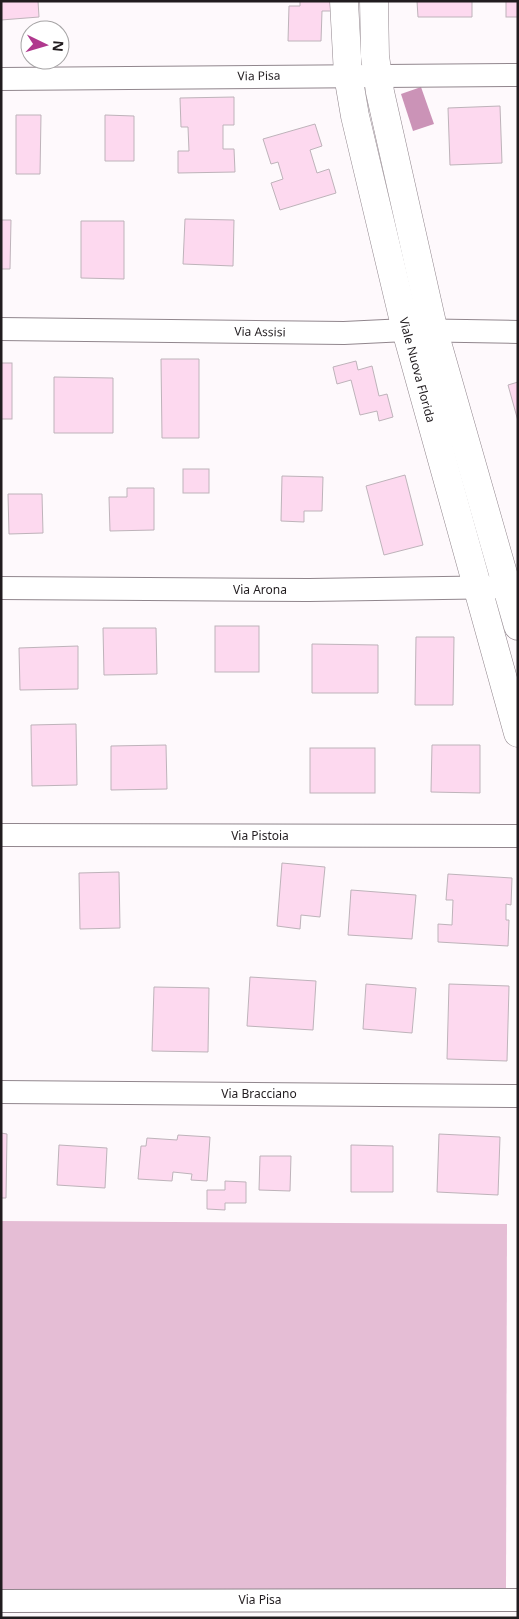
<svg xmlns="http://www.w3.org/2000/svg" width="519" height="1619" font-family="'Noto Sans',sans-serif">
<rect width="100%" height="100%" fill="#fef9fc"/>
<path fill="#e5bdd5" d="M1 1221 507 1224 506 1590 1 1592Z"/>
<path fill="#cb93b7" d="M421 87 434 124 413 131 401 94Z"/>
<g fill="#fdd9ef" stroke="#beb3ba">
<path d="M1 1H38L39 17 1 20Z"/>
<path d="M300 1H332V11H322L321 41H288L289 6H300Z"/>
<path d="M417 1H472V17H418Z"/>
<rect x="506" y="1" width="12" height="16"/>
<path d="M234 97V125H223V149H234L235 172 178 173V151H189L188 127H181L180 98Z"/>
<path d="M500 106 502 163 450 165 448 108Z"/>
<path d="M16 115H41L40 174H16Z"/>
<path d="M105 115 134 116V161H105Z"/>
<path d="M315 124 322 146 310 150 317 173 329 169 336 193 280 210 271 183 283 179 278 162 271 164 263 139Z"/>
<path d="M185 219 234 220 233 266 183 264Z"/>
<path d="M1 220H11L10 269H1Z"/>
<path d="M81 221H124V279L81 278Z"/>
<path d="M161 359H199V438H162Z"/>
<path d="M356 361 358 370 372 366 379 396 387 394 393 417 379 421 377 411 360 415 351 380 337 384 333 367Z"/>
<rect x="1" y="363" width="11" height="56"/>
<path d="M54 377 113 378V433H54Z"/>
<path d="M518 382V421L508 385Z"/>
<rect x="183" y="469" width="26" height="24"/>
<path d="M405 475 423 545 384 555 366 486Z"/>
<path d="M282 476 323 477 322 511H304V522L281 521Z"/>
<path d="M127 488H154V530L110 531 109 497H127Z"/>
<path d="M8 494H42L43 533 9 534Z"/>
<rect x="215" y="626" width="44" height="46"/>
<path d="M103 628H156L157 674 104 675Z"/>
<path d="M416 637H454L453 705H415Z"/>
<path d="M312 644 378 645V693H312Z"/>
<path d="M78 646V689L20 690 19 648Z"/>
<path d="M76 724 77 785 32 786 31 725Z"/>
<path d="M166 745 167 789 111 790V746Z"/>
<path d="M432 745H480V793L431 792Z"/>
<rect x="310" y="748" width="65" height="45"/>
<path d="M282 863 325 867 320 917 301 915 300 929 277 926Z"/>
<path d="M119 872 120 928 80 929 79 873Z"/>
<path d="M448 874 512 878 511 905 506 904V920H509L508 946 438 942V924L452 925 453 900H446Z"/>
<path d="M351 890 416 895 412 939 348 935Z"/>
<path d="M250 977 316 981 313 1030 247 1026Z"/>
<path d="M366 984 416 988 412 1033 363 1029Z"/>
<path d="M449 984 509 986 507 1061 447 1059Z"/>
<path d="M154 987 209 988 208 1052 152 1051Z"/>
<path d="M1 1133 7 1134 6 1198H1Z"/>
<path d="M439 1134 500 1137 498 1195 437 1192Z"/>
<path d="M178 1135 210 1137 207 1181 191 1180 192 1174 173 1172 172 1181 138 1179 141 1146H146L147 1138 177 1140Z"/>
<path d="M59 1145 107 1148 105 1188 57 1185Z"/>
<path d="M351 1145 393 1146V1192H351Z"/>
<path d="M260 1156H291L290 1191 259 1190Z"/>
<path d="M225 1181 246 1182V1203H225V1210L207 1209V1190H225Z"/>
</g>
<g fill="none" stroke-linecap="round" stroke-linejoin="round">
<g stroke="#91868d" stroke-width="24">
<g id="minor">
<path d="M1 79 518 75"/>
<path d="M1 329 344 333 406 330 518 332"/>
<path d="M1 588 309 590 518 587"/>
<path d="M1 835 518 836"/>
<path d="M1 1092 518 1096"/>
<path d="M1 1601 518 1600"/>
</g>
</g>
<g stroke="#91868d" stroke-width="29">
<g id="tertiary">
<path d="M344 1 348 75 355 116 406 330 518 733"/>
<path d="M374 1 375 56 380 92 434 332 518 626"/>
</g>
</g>
<use href="#minor" stroke="#fff" stroke-width="22"/>
<use href="#tertiary" stroke="#fff" stroke-width="28"/>
</g>
<g text-anchor="middle" stroke-width="5" stroke-linejoin="round" paint-order="stroke">
<g font-size="12" fill="#211c1f" stroke="#fff">
<text transform="translate(259 76) rotate(-1)" y="4">Via Pisa</text>
<text transform="translate(260 332) rotate(1)" y="4">Via Assisi</text>
<text transform="translate(417 370) rotate(75)" y="4">Viale Nuova Florida</text>
<text x="260" y="594">Via Arona</text>
<text x="260" y="840">Via Pistoia</text>
<text x="259" y="1098">Via Bracciano</text>
<text x="260" y="1604">Via Pisa</text>
</g>
</g>
<rect width="519" height="1619" fill="none" stroke="#211c1f" stroke-width="5"/>
<g transform="translate(45 45) rotate(95)"><circle r="24" fill="#ffffff" stroke="#a6a4a5"/>
<path d="M0-4L9 19L0 12L-9 19Z" fill="#b0388e"/>
<text y="-8" font-size="14" font-weight="bold" text-anchor="middle" fill="#211c1f">N</text>
</g>
</svg>
